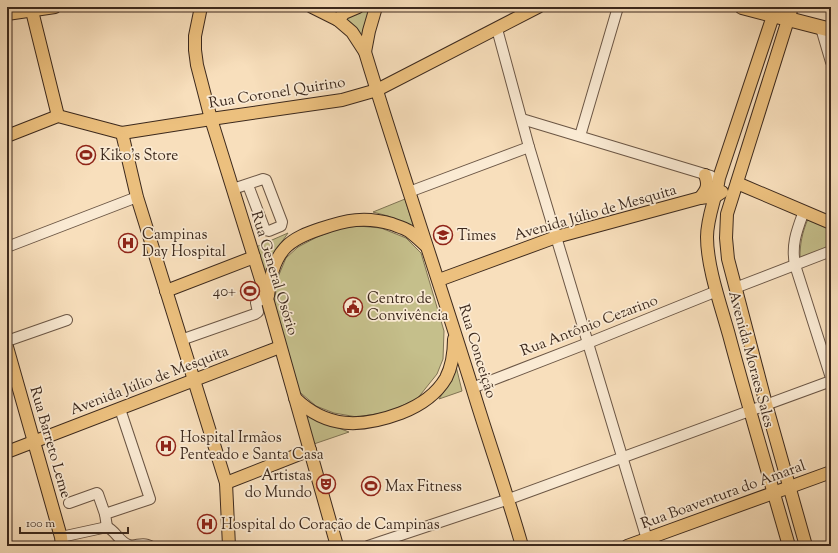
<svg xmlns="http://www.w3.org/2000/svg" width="838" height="553" font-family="'Sorts Mill Goudy',serif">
<rect width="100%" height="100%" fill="#f8dfbc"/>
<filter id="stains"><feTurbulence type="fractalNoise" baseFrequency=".005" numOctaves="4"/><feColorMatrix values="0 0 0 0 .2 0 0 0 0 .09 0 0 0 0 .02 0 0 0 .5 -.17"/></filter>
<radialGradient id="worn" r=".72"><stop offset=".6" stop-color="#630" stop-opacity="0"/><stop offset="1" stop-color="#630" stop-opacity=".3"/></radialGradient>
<g fill="#c5bf8b" stroke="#807454">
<path d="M371 9 363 41 343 20 356 12Z"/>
<path d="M405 199 414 228 388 216 373 212Z"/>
<path d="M808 219 831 229V246L800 258C800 244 802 233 808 219Z"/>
<path d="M358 226 381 228 406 238 421 253 444 331 443 359 437 374 417 399 388 412 357 417 334 413 316 406 295 388 273 310 278 277 286 258 298 247 319 236 341 228Z"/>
<path d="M288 233C276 250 267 264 264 284L256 247Z"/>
<path d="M456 366 462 391 439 399 450 382Z"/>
<path d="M300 411 312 418 349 432 308 446Z"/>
</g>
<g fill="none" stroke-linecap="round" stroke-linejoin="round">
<g stroke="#6b5645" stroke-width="12">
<g id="minor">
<path d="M821 28 831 62"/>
<path d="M497 29 529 147 649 546"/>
<path d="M522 119 711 176"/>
<path d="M580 136 618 7"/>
<path d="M233 189 263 179 266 180 282 222 281 226 269 231 265 230 248 185"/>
<path d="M409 192 529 147"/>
<path d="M804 211C797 230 791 244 795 265L831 378"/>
<path d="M7 247 137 197"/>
<path d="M735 288 831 251"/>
<path d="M181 340 255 314 258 312 256 303 266 297"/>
<path d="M7 341 67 320"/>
<path d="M472 388 588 343 717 291"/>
<path d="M69 503 97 493 98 494 105 514"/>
<path d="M107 527 105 514 150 499 120 409"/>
<path d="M61 537 107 527C116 531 119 542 129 545 136 547 143 541 150 546"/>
<path d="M368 546 509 499 831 381"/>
</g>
</g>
<g stroke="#3c291d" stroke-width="14">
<g id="major">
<path d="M31 7 58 116"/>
<path d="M201 7 195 36V50L197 65 211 119 268 302 337 546"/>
<path d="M312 7 338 20 352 32 365 52C399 164 437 275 472 387 488 440 507 493 522 546"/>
<path d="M776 7 719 178C716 198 707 217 707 237 707 267 721 306 729 335 748 406 769 476 789 546"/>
<path d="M792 7 727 214 726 238 728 259 766 404 806 546"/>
<path d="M7 14 55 7"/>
<path d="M338 20 344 13 358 7"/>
<path d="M365 52 369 31 376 7"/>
<path d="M122 133 137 197 226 483 229 546"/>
<path d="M7 136 58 116 122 133 211 119 342 100 377 90 538 7"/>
<path d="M737 183 831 223"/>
<path d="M700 198C707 190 709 185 705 175"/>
<path d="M439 280 556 237 700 198 716 196 722 192"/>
<path d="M166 291 254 257"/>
<path d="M268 296C270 279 273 261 285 248 294 238 308 233 320 229 346 220 365 216 392 224 397 226 404 228 409 231 414 235 420 240 425 245"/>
<path d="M7 347 61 537 62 546"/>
<path d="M295 398C327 429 361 428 401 413 419 406 436 395 446 378 452 366 454 352 454 339"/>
<path d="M7 452 280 347"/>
<path d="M226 483 310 450"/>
<path d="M627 546 831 472"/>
</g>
</g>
<g stroke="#3c291d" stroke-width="16">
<path id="highway" d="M742 7 831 30"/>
</g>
<use href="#minor" stroke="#faead3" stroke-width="10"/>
<use href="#major" stroke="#ecc07e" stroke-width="12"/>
<use href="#highway" stroke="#ecc07e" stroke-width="14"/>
</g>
<defs>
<g id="stadium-ring" transform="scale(1)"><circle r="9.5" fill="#faead3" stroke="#8f2418" stroke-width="1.5"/><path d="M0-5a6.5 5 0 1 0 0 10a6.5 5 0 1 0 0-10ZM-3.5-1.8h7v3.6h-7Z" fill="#8f2418"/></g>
<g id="school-ring" transform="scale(1)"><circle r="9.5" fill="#faead3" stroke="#8f2418" stroke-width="1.5"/><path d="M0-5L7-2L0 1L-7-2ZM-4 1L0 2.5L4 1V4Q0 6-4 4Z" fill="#8f2418"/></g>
<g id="hospital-ring" transform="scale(1)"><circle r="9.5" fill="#faead3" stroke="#8f2418" stroke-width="1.5"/><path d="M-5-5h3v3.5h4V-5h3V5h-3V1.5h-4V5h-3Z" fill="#8f2418"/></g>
<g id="civic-ring" transform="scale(1)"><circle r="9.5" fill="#faead3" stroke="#8f2418" stroke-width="1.5"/><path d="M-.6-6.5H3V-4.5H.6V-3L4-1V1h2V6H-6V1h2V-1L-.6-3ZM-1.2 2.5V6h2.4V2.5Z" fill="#8f2418"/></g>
<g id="theatre-ring" transform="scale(1)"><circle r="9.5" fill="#faead3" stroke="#8f2418" stroke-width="1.5"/><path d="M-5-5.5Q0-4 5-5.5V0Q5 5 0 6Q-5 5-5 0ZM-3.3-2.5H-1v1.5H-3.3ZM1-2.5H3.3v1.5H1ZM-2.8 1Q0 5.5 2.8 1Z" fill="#8f2418"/></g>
</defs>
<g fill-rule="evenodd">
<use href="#stadium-ring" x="86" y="155"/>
<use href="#school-ring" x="443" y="235"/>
<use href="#hospital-ring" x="128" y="243"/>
<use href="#stadium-ring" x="250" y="291"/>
<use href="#civic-ring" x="353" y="307"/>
<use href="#hospital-ring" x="166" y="446"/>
<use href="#theatre-ring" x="326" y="484"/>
<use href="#stadium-ring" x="371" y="486"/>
<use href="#hospital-ring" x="207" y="524"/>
</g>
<g text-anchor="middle" stroke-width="3.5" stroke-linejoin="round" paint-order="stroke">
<g font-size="15" fill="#3c291d" stroke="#faead3">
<text transform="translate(277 92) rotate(-9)" y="5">Rua Coronel Quirino</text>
<text transform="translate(595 212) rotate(-16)" y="5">Avenida Júlio de Mesquita</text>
<text transform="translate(275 273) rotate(73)" y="5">Rua General Osório</text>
<text transform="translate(589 325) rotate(-21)" y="5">Rua Antônio Cezarino</text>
<text transform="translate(478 351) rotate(73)" y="5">Rua Conceição</text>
<text transform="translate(752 359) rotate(75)" y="5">Avenida Moraes Sales</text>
<text transform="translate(149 380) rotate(-21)" y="5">Avenida Júlio de Mesquita</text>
<text transform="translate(51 442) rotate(74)" y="5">Rua Barreto Leme</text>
<text transform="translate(723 494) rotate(-20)" y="5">Rua Boaventura do Amaral</text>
</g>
<g font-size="15" fill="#3c291d" stroke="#faead3" text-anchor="start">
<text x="100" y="160">Kiko's Store</text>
<text x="142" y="239">Campinas<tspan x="142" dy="17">Day Hospital</tspan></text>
<text x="457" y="240">Times</text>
<text x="236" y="296" text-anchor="end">40+</text>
<text x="367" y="303">Centro de<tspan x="367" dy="17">Convivência</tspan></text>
<text x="180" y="442">Hospital Irmãos<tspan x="180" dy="17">Penteado e Santa Casa</tspan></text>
<text x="312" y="480" text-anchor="end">Artistas<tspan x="312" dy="17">do Mundo</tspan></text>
<text x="385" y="491">Max Fitness</text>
<text x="221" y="529">Hospital do Coração de Campinas</text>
</g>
</g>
<rect width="838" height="553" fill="none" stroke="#f8dfbc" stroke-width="24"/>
<rect x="8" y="8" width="822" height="537" fill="none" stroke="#3c291d" stroke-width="2"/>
<rect x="12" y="12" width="814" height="529" fill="none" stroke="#3c291d"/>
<path d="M20 527v6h108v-6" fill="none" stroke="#3c291d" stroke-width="2"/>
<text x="26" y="527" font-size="12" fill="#3c291d" stroke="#faead3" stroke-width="3" paint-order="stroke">100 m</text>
<rect width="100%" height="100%" filter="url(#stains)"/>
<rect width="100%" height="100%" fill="url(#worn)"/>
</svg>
